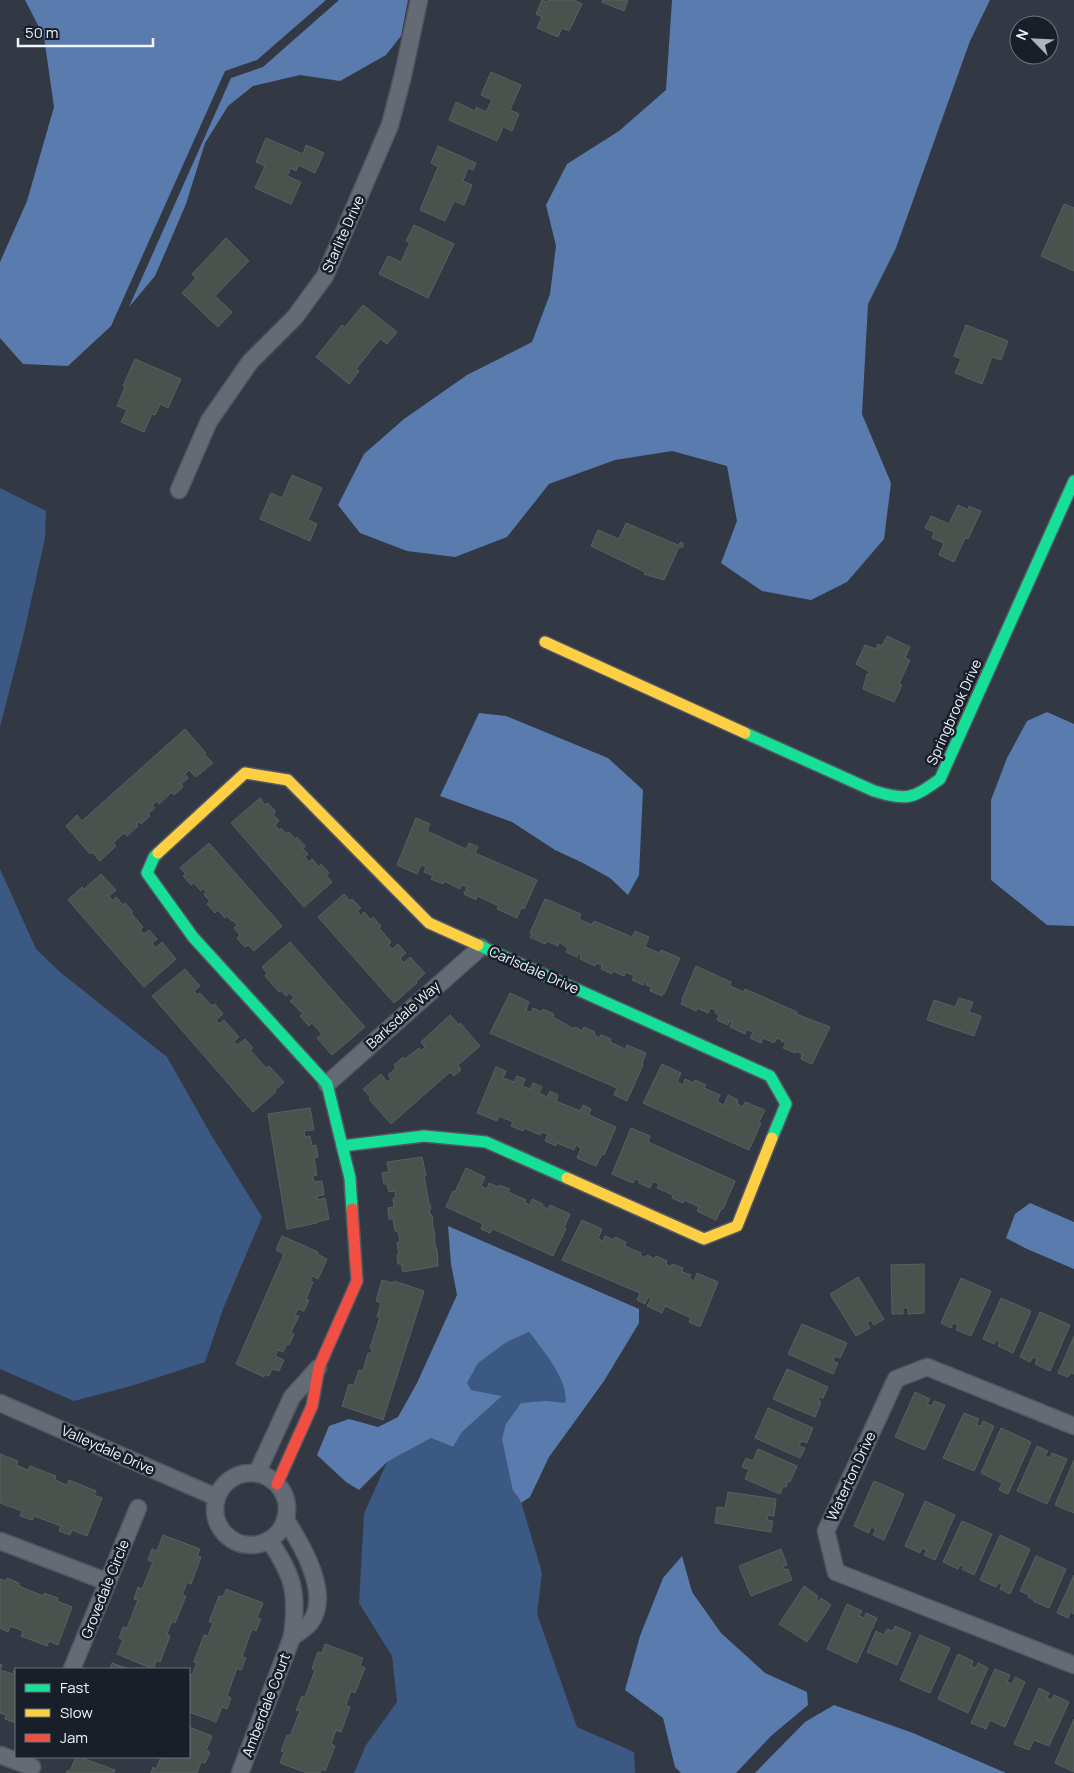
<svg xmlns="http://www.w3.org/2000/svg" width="1074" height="1773" font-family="Manrope,sans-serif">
<rect width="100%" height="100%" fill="#323945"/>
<g fill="#3c5983">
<path d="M0 488 46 511 45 538 23 637 0 727Z"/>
<path d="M0 869 36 949 60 972 167 1057 210 1133 262 1217 223 1309 205 1362 131 1386 74 1401 0 1369Z"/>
<path d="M529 1332C544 1351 568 1379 565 1403L513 1491 520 1498 542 1573 537 1614 577 1727 634 1752 635 1773H354L366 1745 397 1702 392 1656 359 1603 364 1514 387 1462 431 1438 453 1447 462 1432 502 1396 471 1390 466 1383 477 1363 507 1342Z"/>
</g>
<g fill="#5a7bad">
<path d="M25 0H326L257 60 225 71 111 326 68 366 23 364 0 338V262L27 201 54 107 44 37Z"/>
<path d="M339 0H408L401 36 386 55 340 81 300 75 253 86 228 106 205 143 186 204 155 276 129 307 231 78 263 67Z"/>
<path d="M672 0H990L970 41 896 248 868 304 862 414 891 483 884 539 847 582 811 600 762 591 721 563 737 521 727 466 672 451 615 460 549 484 507 537 455 557 407 551 360 533 338 505 364 454 404 419 467 375 532 342 550 294 556 246 546 205 567 164 619 131 666 90Z"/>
<path d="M1047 712 1074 724V926L1047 925 991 880V800L1007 758 1027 721Z"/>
<path d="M479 713 506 716 608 758 643 790 639 875 628 895 610 878 583 863 555 850 512 822 440 796Z"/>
<path d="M1030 1203 1074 1222V1269L1027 1249 1006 1238 1015 1214Z"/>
<path d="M448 1226 639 1309V1323L604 1381 549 1457 530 1497 521 1503 519 1498 513 1491 502 1439 506 1424 521 1403 546 1401 565 1403C569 1381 543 1350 529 1332L507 1342 478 1363 467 1383 471 1390 502 1396 462 1432 453 1447 431 1438 387 1462 359 1490 346 1482 317 1455 329 1426 349 1419 378 1427 398 1417 417 1383 457 1295 451 1264Z"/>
<path d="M682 1556 692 1592 721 1633 765 1673 807 1692 808 1705 771 1736 736 1773H681L675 1767 663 1718 625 1690 640 1636 663 1578Z"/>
<path d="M834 1705 913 1733 1006 1773H755L805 1722Z"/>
</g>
<g fill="#49524d" stroke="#5a6060">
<path d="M542 0 548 2 549 0H574L582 4 569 31 562 28 558 37 537 28 542 17 536 14Z"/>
<path d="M603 0H628L624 11 602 2Z"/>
<path d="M491 72 521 85 510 110 519 114 512 131 503 127 497 141 449 120 456 102 475 111 476 107 486 112 492 100 481 95Z"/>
<path d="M266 138 303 154 306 145 324 153 315 173 298 165 296 171 291 168 287 176 301 182 291 204 255 188 265 166 256 162Z"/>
<path d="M438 146 476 163 473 170 468 168 463 181 472 185 464 205 454 201 445 221 420 210 438 167 431 163Z"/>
<path d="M1064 204 1074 208V271L1041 256Z"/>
<path d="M414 225 454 244 428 298 379 274 388 256 401 262 410 242 406 241Z"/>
<path d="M226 238 249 261 215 296 232 312 218 327 182 293 196 278 192 274Z"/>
<path d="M363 305 397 332 387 344 380 339 356 369 359 371 349 384 316 357 342 325 345 327Z"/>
<path d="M966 325 1008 341 1001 360 992 357 982 384 955 373 961 359 954 356Z"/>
<path d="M135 359 181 379 168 408 160 404 155 415 152 414 144 432 121 422 127 410 117 406 125 387 123 386Z"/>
<path d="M292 475 322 488 308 520 317 524 310 541 260 519 271 493 282 498Z"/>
<path d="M958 505 968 510 969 506 981 511 968 539 965 538 954 562 939 555 944 543 932 538 934 532 925 528 931 516 949 524Z"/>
<path d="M626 523 678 545 681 542 683 543V547H679L664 580 644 574 645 572 591 546 598 530 619 539Z"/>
<path d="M887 636 910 647 905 658 910 660 899 684 902 685 894 702 863 689 867 674H869L870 672 856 664 865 645 876 649 878 644 882 646Z"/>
<path d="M185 729 206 753 204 754 213 763 196 777 189 770 185 774 188 778 181 784 183 787 174 795 172 792 159 804 157 801 152 805 155 808 148 814 150 816 141 824 139 822 136 824 138 826 127 836 124 833 113 843 116 846 100 861 92 852 90 854 66 826 77 815 82 821Z"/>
<path d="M260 798 265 805 268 803 276 812 273 814 279 821 275 825 279 830 281 828 286 834 289 832 295 839 297 837 305 846 303 849 308 854 305 857 309 862 312 859 319 867 321 864 329 873 326 875 332 882 304 907 231 823Z"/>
<path d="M416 818 430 824 427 831 466 849 469 843 478 847 475 853 537 880 524 909 521 908 517 918 497 909 499 906 477 896 476 900 464 894 467 887 462 885 460 889 444 881 443 884 431 879 433 876 424 872 426 867 421 865 417 874 397 865Z"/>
<path d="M209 843 282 926 254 951 248 945 245 947 237 938 240 935 234 928 237 925 233 920 232 921 227 916 225 918 218 910 215 913 207 904 210 901 204 895 206 892 203 888 201 891 194 883 191 885 183 876 186 874 180 868Z"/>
<path d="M101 874 116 890 109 896 113 901 116 897 123 905 125 903 133 912 131 913 143 927 140 930 144 934 149 930 157 939 152 943 156 948 162 942 176 959 144 987 68 900 82 887 84 889Z"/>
<path d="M344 894 350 901 352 899 361 908 357 911 361 916 364 912 371 920 373 917 381 926 379 928 391 942 388 945 392 949 398 944 406 953 400 958 404 963 410 957 425 973 416 982 417 983 394 1003 318 917Z"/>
<path d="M545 899 581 914 579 919 592 925 594 921 632 937 635 931 649 937 645 947 660 953 661 950 680 958 664 994 663 993 662 996 650 991 651 987 646 985 647 982 645 981 643 985 632 980 634 976 626 972 624 976 613 971 612 974 601 969 602 965 596 963 595 966 580 959 581 953H579L577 957 566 952 568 948 559 942 558 946 547 941 545 944 530 937 532 934 530 933Z"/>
<path d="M290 942 365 1027 332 1055 317 1038 322 1034 312 1023 309 1026 300 1016 303 1014 290 1001 294 998 290 993 286 996 281 990 279 992 265 976 267 973 262 967Z"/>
<path d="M696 966 731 982 730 986 744 992 745 989 797 1012 796 1014 830 1027 812 1064 801 1059 802 1054 795 1051V1053L783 1048 786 1043 781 1041 782 1040 777 1038 774 1043 763 1038 761 1043 750 1038 753 1032 747 1029 745 1034 730 1027 732 1022 729 1021 728 1025 717 1020 719 1015 715 1013 716 1010 710 1008 708 1013 697 1008 696 1011 681 1004 683 999H682Z"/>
<path d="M185 969 200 986 194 991 197 995 200 993 212 1006 215 1004 223 1014 216 1020 219 1024 224 1020 239 1037 234 1041 237 1045 245 1039 253 1048 250 1050 266 1068 269 1066 284 1082 275 1090 276 1092 253 1112 152 996Z"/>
<path d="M510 993 529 1002 526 1010 531 1013 533 1008 542 1012 543 1009 554 1014 553 1017 574 1029 575 1027 582 1031 584 1027 595 1032 594 1035 599 1038 601 1035 611 1039 610 1042 625 1049 627 1045 646 1053 642 1064 643 1065 627 1101 614 1095 617 1088 490 1033Z"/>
<path d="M959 998 973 1002 969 1012 981 1016 974 1036 927 1020 934 1000 955 1007Z"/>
<path d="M450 1015 459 1025 460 1023 480 1046 458 1065 461 1070 454 1076 450 1072 391 1124 369 1099 371 1098 363 1089 381 1074 387 1082 391 1079 388 1075 396 1068 394 1065 403 1057 405 1059 419 1048 421 1051 425 1047 421 1042Z"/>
<path d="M662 1064 681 1073 677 1082 683 1085 685 1079 694 1083 695 1080 706 1085 704 1088 720 1095 717 1102 724 1105 728 1095 738 1100 737 1104 743 1107 745 1102 765 1110 759 1122 761 1123 749 1150 643 1103Z"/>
<path d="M496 1067 506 1071 503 1078 514 1082 517 1076 525 1079 522 1086 530 1089 533 1083 542 1087 539 1093 547 1097 550 1091 558 1095 556 1101 580 1111 583 1105 591 1109 589 1115 616 1127 604 1155 602 1154 596 1166 577 1158 581 1148 576 1145 574 1150 557 1143 556 1146 545 1141 548 1134 542 1132 540 1135 524 1128 523 1131 511 1126 513 1122 499 1116 497 1121 477 1113Z"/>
<path d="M310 1108 314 1130 304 1131 305 1137 310 1136 312 1146 316 1145 318 1157 314 1158 317 1175 313 1176 314 1182 322 1181 324 1195 317 1196V1200L325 1198 329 1219 317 1222V1223L287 1229 268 1114Z"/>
<path d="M631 1128 650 1136 648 1142 735 1181 723 1209H721L716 1220 697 1211 699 1207 684 1200 683 1203 672 1198 673 1195 657 1188 659 1184 653 1181 650 1188 639 1183 640 1181 635 1179 633 1183 612 1174Z"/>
<path d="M422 1157 426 1175H424L429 1204H430L431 1209 429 1210 430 1215H432L433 1221H432L434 1231 435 1238H434L436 1249H437L438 1266 403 1272 401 1264H398L397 1255 399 1254 397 1243 400 1242 398 1231H395L393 1219H389L388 1208 394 1207 393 1198 396 1197 395 1191 389 1192 387 1184H384L382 1173 389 1172 387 1162Z"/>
<path d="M466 1168 485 1177 481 1186 487 1189 489 1183 498 1187 499 1185 510 1189 508 1192 526 1200 525 1203 530 1205 532 1199 543 1204 542 1206 548 1209 550 1205 570 1214 564 1228 566 1229 563 1235 553 1256 493 1229 490 1233 481 1229 483 1224 446 1207 453 1191 455 1192Z"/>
<path d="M582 1220 602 1229 598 1239 603 1241 605 1236 614 1240 615 1237 626 1242 625 1246 641 1253 640 1255 646 1258 647 1255 655 1259 656 1256 667 1261 666 1264 671 1267 672 1264 683 1268 682 1272 691 1275 689 1278 694 1281 697 1273 718 1282 700 1327 689 1322 691 1318 665 1306 662 1313 647 1306 651 1299 648 1297 645 1304 637 1300 640 1293 562 1260Z"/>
<path d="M282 1236 318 1252 317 1254 327 1259 318 1279 312 1276 310 1281 313 1282 306 1299 309 1300 304 1311 298 1309 295 1315 299 1316 291 1332 294 1334 289 1345 287 1344 283 1352 278 1350 275 1356 284 1360 279 1371 272 1369 269 1376 265 1374 264 1377 236 1364 284 1254 276 1250Z"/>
<path d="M924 1264V1313L908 1314V1308H903V1314H892L891 1265Z"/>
<path d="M858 1277 884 1319 874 1325 871 1320 867 1322 870 1328 856 1336 830 1294Z"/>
<path d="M961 1278 991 1291 971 1336 956 1330 958 1325 953 1323 951 1328 941 1323Z"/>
<path d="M382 1280 393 1283 394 1281 424 1291 383 1420 342 1406 349 1384 354 1385 359 1370 363 1371 368 1353H371L372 1349 370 1348 380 1317H377L381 1303 376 1301Z"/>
<path d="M1001 1298 1031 1311 1013 1353 998 1346 1000 1342 996 1340 994 1344 983 1339Z"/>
<path d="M1040 1312 1070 1325 1050 1371 1035 1364 1037 1359 1033 1357 1030 1362 1020 1357Z"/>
<path d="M802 1324 847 1343 840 1358 835 1356 833 1361 838 1363 833 1374 788 1354Z"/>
<path d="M1074 1336V1374L1071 1373 1068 1377 1058 1373Z"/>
<path d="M787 1369 828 1387 823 1398 819 1397 818 1400 821 1402 815 1417 773 1399Z"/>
<path d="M915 1392 930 1399 927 1404 932 1406 934 1401 945 1405 925 1450 895 1437Z"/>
<path d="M768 1408 813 1428 807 1443 801 1441 799 1446 805 1448 800 1458 755 1438Z"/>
<path d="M964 1413 979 1419 976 1425 981 1426 983 1421 994 1426 974 1471 943 1458Z"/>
<path d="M1001 1428 1031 1442 1008 1494 999 1490 1002 1483 981 1473Z"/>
<path d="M1037 1446 1048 1451 1045 1456 1050 1458 1052 1453 1067 1459 1047 1504 1017 1491Z"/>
<path d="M758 1449 797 1466 790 1482 788 1481 786 1487 783 1486 780 1494 745 1479 749 1470 742 1467 746 1458 753 1461Z"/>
<path d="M0 1454 18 1461 16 1465 28 1470 30 1466 56 1476 55 1480 67 1485 69 1480 96 1491 94 1495 102 1498 87 1536 72 1530 70 1535 59 1531 61 1526 34 1516 32 1520 20 1516 22 1511 0 1503Z"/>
<path d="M1074 1460V1513L1055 1505Z"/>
<path d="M874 1481 904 1494 884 1540 873 1535 876 1529 871 1527 869 1533 854 1526Z"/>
<path d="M728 1492 776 1499 774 1516 768 1515 767 1520 773 1521 771 1532 715 1523 717 1507 725 1508Z"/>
<path d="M925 1501 955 1515 935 1560 924 1555 927 1550 922 1548 920 1553 905 1546Z"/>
<path d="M962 1521 992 1534 974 1575 962 1569 964 1566 960 1565 958 1569 943 1562Z"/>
<path d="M163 1535 200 1549 197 1556 201 1557 191 1584 187 1582 182 1595 186 1596 175 1623 172 1621 167 1634 170 1636 160 1662 157 1660 153 1669 117 1654 123 1640 119 1638 123 1627 127 1628 138 1600 134 1599 138 1587 142 1589 153 1562 148 1560 152 1549 157 1551Z"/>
<path d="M1000 1535 1030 1549 1010 1594 1000 1589 1002 1584 998 1582 996 1587 980 1580Z"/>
<path d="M781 1549 787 1565 783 1566 785 1570 788 1569 792 1580 751 1596 739 1566Z"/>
<path d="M1036 1556 1066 1569 1049 1608 1033 1601 1034 1600 1028 1597 1029 1595 1020 1591Z"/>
<path d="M1074 1575V1614L1070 1612 1068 1618 1057 1613Z"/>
<path d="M7 1578 19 1583V1586L43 1596 44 1593 58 1598 57 1601 72 1607 58 1645 49 1641 47 1646 21 1636 23 1631 10 1626 8 1632 0 1628V1579L6 1581Z"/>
<path d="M804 1586 818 1596 816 1599 819 1601 821 1598 831 1605 807 1642 779 1624Z"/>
<path d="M226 1589 263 1603 257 1618 261 1619 256 1631 252 1629 242 1657 246 1658 241 1670 237 1668 227 1696 231 1698 227 1709 222 1707 216 1722 189 1712V1674L192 1675 197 1663 194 1662 204 1635 208 1636 213 1623 209 1622 219 1596 223 1597Z"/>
<path d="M847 1604 862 1611 859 1616 864 1618 866 1613 877 1618 857 1663 827 1649Z"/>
<path d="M895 1626 911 1633 897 1665 867 1652 876 1631 884 1635 887 1629 893 1631Z"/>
<path d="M920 1635 950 1648 930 1693 900 1680Z"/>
<path d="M325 1644 363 1658 360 1666 365 1668 355 1693 351 1691 346 1705 350 1707 341 1732 336 1730 331 1744 335 1746 325 1771 322 1769 320 1773H307L280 1763 284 1752 281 1751 287 1735 290 1736 300 1711 296 1710 302 1696 305 1697 315 1670 312 1669 318 1652 322 1653Z"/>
<path d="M958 1654 973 1661 971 1666 976 1668 978 1663 988 1668 968 1713 938 1699Z"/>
<path d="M112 1663 129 1669H110Z"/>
<path d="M0 1664 2 1665 0 1670 13 1674 14 1670 16 1671 15 1723 5 1719 6 1715 0 1713Z"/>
<path d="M995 1669 1010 1675 1007 1682 1012 1684 1015 1677 1025 1682 1005 1727 990 1720 986 1729 971 1723Z"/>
<path d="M1039 1688 1049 1693 1047 1698 1051 1700 1054 1695 1069 1702 1049 1746 1034 1740 1029 1750 1014 1744Z"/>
<path d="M1074 1719V1772L1055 1763Z"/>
<path d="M189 1727 212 1736 206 1751 210 1752 205 1763 201 1762 197 1773H151L153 1767 156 1769 161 1757H189Z"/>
<path d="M76 1757H79L115 1770 114 1773H66L68 1770 70 1771Z"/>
</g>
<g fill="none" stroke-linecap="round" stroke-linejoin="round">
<g stroke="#525861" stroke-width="19">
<g id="street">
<path d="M179 490 209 421 250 362 295 317 325 276 390 125 403 75 419 0"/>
<path d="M327 1084 481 947"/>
<path d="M0 1403 216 1497"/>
<path d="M1074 1426 927 1367 896 1379 826 1531 836 1572 1074 1665"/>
<circle cx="251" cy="1509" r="36"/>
<path d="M257 1473 292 1397 318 1368"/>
<path d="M285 1519C301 1543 332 1595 310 1623 305 1629 298 1633 292 1637"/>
<path d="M0 1541 108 1582"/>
<path d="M72 1669 138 1508"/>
<path d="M0 1755 32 1767"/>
<path d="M240 1773 292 1637C298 1594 294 1576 269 1540"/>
</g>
</g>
<g stroke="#525861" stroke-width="14">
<g id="fast">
<path d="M745 733 874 791C908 801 912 799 940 779L1074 481"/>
<path d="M158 853 154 857 147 873 193 937 327 1084 350 1178 352 1209"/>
<path d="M478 945 770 1076 786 1104 772 1138"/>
<path d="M342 1146 424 1136 486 1142 567 1178"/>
</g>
</g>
<g stroke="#525861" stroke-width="14">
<g id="slow">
<path d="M545 642 745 733"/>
<path d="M158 853 245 773 288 780 429 923 478 945"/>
<path d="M567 1178 704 1239 737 1226 772 1138"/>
</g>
</g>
<g stroke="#525861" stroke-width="14">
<path id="jam" d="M277 1484 312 1406 319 1367 357 1281 352 1209"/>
</g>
<use href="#street" stroke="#656b74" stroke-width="16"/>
<use href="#fast" stroke="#16e098" stroke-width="11"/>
<use href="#slow" stroke="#ffcf43" stroke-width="11"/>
<use href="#jam" stroke="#f24e42" stroke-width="11"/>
</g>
<g text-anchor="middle" stroke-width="5" stroke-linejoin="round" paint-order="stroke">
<g font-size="14" fill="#eff4fd" stroke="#191f29">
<text transform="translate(343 234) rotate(-66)" y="5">Starlite Drive</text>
<text transform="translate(954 712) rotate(-66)" y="5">Springbrook Drive</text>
<text transform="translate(534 970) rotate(24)" y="5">Carlsdale Drive</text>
<text transform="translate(403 1015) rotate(-42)" y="5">Barksdale Way</text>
<text transform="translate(108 1450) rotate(24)" y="5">Valleydale Drive</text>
<text transform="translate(851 1476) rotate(-65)" y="5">Waterton Drive</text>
<text transform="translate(105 1589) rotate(-68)" y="5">Grovedale Circle</text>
<text transform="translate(266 1705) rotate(-69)" y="5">Amberdale Court</text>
</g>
</g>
<rect x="15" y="1668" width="175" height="90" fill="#191f29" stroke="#6f747e"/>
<rect x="25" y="1684" width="25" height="8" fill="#16e098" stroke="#6f747e"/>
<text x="60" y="1693" font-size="15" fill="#eff4fd">Fast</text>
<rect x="25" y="1709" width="25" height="8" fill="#ffcf43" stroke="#6f747e"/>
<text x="60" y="1718" font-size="15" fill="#eff4fd">Slow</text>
<rect x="25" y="1734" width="25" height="8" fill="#f24e42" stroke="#6f747e"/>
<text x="60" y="1743" font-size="15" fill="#eff4fd">Jam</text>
<g transform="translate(1034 40) rotate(294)"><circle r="24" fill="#191f29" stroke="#6f747e"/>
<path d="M0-4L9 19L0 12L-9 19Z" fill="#adb3bd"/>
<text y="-8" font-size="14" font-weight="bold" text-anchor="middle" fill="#eff4fd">N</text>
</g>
<path d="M18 38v8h135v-8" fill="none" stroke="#eff4fd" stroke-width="2.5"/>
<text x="25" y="38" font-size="15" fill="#eff4fd" stroke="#191f29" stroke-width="4" paint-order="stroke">50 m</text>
</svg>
